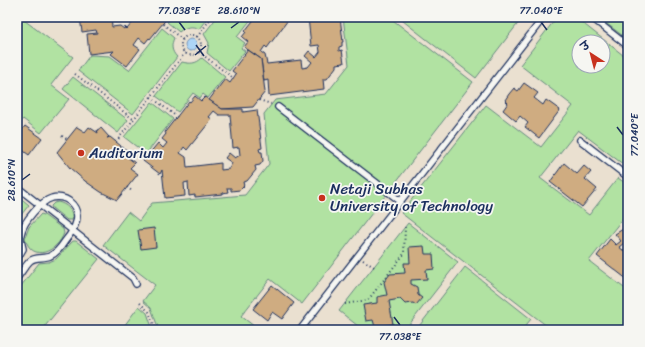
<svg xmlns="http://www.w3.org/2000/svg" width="645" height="347" font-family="Sriracha,'Playpen Sans Deva',sans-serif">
<rect width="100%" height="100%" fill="#f6f6f2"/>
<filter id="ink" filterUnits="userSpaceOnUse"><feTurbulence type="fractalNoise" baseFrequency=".025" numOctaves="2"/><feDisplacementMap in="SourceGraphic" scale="8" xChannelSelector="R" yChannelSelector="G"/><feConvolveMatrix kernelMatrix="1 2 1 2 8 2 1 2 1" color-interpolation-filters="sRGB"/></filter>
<g filter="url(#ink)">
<path fill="#eae0d0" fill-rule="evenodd" d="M17 17H628V330H17ZM579 42H603V66H579Z"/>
<g fill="#b1e2a2" stroke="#668880" fill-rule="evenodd">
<path d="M17 17H20L73 57 51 85 69 99 41 133 23 119 17 126Z"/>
<path d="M171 17H208L199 29C192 25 185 27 179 32L167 22Z"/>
<path d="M217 17H253L237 37 245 43 241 48 245 51 229 71 207 53 209 43 204 34Z"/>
<path d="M343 17H389L473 82 302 304 270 279 241 316 259 330H159L151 308 143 301 155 285 103 245 128 212 139 221 152 203 245 195 269 164 264 114 275 100 326 94 349 65Z"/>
<path d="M398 17H523L476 78Z"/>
<path d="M557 17H575L628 59V168L578 130 540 178 589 215 618 178 628 185V212L589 261 628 291V330H552L401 213 486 105 541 147 573 106 520 65ZM579 42H603V66H579Z"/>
<path d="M598 17H628V40Z"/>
<path d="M162 28 174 38C171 45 171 51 177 57L133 114 78 71 90 55 110 56 129 70Z"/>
<path d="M202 58 225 77 208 98 203 94 200 98 193 93 178 112 156 96 182 62C190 64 196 64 202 58Z"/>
<path d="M73 77 128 120 118 133 63 89Z"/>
<path d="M152 102 173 119 146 154 124 137Z"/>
<path d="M17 195 29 205 17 220Z"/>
<path d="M58 202C66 204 74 210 72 220H67L52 208 51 206 54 203Z"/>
<path d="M41 214 44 215 63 229 64 233C58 251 32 264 25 238L29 227Z"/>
<path d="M408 223 458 262 405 330H363L339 311Z"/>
<path d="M73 241H76L99 259 42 330H17V291L39 263 49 262 56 259Z"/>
<path d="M465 267 531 319 522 330H416Z"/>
<path d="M139 306 147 313 153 330H121Z"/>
</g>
<circle fill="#add5f7" stroke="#7393ba" cx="191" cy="45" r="6"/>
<g fill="#cfac81" stroke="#1b2f5e" fill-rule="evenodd">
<path d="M80 17H111L112 27 120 26 124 29 125 27 127 29 134 21 132 19 134 17H168L150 39 149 38 145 43 139 38 134 45 140 49 127 66 111 54 114 51 89 54 87 34 97 33 96 30 82 32Z"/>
<path d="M256 17H286L288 20 267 48 265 46 261 52 265 55 267 64 301 60 302 68 308 67 312 62 305 56 309 51 316 57 320 52 319 45 311 46 308 17H340L343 42H342V46L339 47V51L342 50 344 63 336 64V67L327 79H323L324 89 269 96 268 80 264 81 261 59 244 47 248 42 242 37 246 32 245 31Z"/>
<path d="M248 50 261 59 265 92 253 107 222 109 209 100 225 79 230 83 236 74 232 71Z"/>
<path d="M524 83 538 93 534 98 543 105 546 100 560 110 539 138 525 127 528 123 520 116 516 121 503 110 508 103 505 100 509 94 514 88 518 91Z"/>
<path d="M195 96 201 101 205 97 222 109H243V112L257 110 262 148 259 149 260 152H262L263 161 260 165 255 166 256 170 247 181 243 182 244 186 240 190 231 191V188H227L228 192 223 193V194L195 197V195L189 196 188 182 184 183 185 196 165 198 162 170 160 174 143 161 158 143 163 148 167 143 162 139 166 134 165 132 189 101 190 102ZM214 111 219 115H230L233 148 239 147 240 155 235 158 229 153 225 158 232 163 229 169 221 170V163L187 167 186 157 180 153 184 147 187 150 212 119 209 117Z"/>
<path d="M25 126 42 138 29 155 17 146V136Z"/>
<path d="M77 127 85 132 89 127 98 133 97 130 101 128 109 137 107 138 110 137 121 146 120 148 121 149 122 147 130 152V154L126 156 135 163 130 168 138 174 117 200 101 192 85 181 70 168 57 152Z"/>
<path d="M564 163 577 174 584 166 591 172 585 179 597 189 582 207 550 182Z"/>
<path d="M628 226V240L619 247 628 254V280L597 256 610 239 616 245 621 241 615 234Z"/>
<path d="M154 228 156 247 141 249 138 230Z"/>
<path d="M424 246 425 254H433L434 269 426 270 427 279 411 280V284L417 287 418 295 422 298 416 305 413 303 405 304 400 299 389 301 393 324 375 327 373 320 366 321 363 305 377 303V297L387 295 384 282 390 274 405 273 404 263H410L409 247Z"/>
<path d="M272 285 294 303 282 319 272 312 267 320 253 309Z"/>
</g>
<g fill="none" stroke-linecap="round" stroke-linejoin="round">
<g stroke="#1b2f5e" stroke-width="8">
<g id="service">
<path d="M591 17 628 46"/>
<path d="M278 107 400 201"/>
<path d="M580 140 628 177"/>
<path d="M17 187 133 278 136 284"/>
<path d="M17 259 23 249C22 244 20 239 21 234 23 222 41 201 52 198 58 196 65 198 69 201 84 213 75 229 65 241 61 247 57 253 50 256 44 259 35 256 30 261 25 266 21 273 17 278"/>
<path d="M300 330 544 17"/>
</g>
</g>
<g stroke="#1b2f5e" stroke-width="2" stroke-dasharray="1 3" stroke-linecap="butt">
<path d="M163 24 183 40"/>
<path d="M623 33 628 23"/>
<circle cx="191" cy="45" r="10"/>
<path d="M197 37 212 17"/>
<path d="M199 52 233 78"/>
<path d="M75 74 133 119"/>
<path d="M151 97 177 117"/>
<path d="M259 100 271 104"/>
<path d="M62 136 67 139"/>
<path d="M116 142 185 53"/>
<path d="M127 187 133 192"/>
<path d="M363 260 374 267"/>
<path d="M140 303 149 312 156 330"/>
<path d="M345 304 368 300 404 254 405 227"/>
</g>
<use href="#service" stroke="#f6f6f2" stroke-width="5.5"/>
</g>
</g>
<path fill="none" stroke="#1b2f5e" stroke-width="1.5" d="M179 22 185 30M541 22 547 30M231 28 239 22M196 45 204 56M195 55 206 46M617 127 623 135M22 180 30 174M394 317 400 325"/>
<g fill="#c8321e" stroke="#f6f6f2" stroke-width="1.5">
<circle cx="81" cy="153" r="4"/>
<circle cx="322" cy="198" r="4"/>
</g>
<g text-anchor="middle" stroke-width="3.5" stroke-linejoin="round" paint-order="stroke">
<g font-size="15" fill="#1b2f5e" stroke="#f6f6f2" text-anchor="start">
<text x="89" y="158">Auditorium</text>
<text x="330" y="194">Netaji Subhas<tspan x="330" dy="17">University of Technology</tspan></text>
</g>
</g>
<rect width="645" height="347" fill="none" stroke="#f6f6f2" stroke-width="44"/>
<g transform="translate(591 54) rotate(324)"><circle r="19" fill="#f6f6f2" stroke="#9ea6b7"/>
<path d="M0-3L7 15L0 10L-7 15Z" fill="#c8321e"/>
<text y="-6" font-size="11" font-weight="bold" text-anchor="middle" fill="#1b2f5e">उ</text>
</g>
<rect x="22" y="22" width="601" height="303" fill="none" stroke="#1b2f5e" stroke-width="1.5"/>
<g font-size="10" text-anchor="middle" fill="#1b2f5e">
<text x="179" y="14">77.038°E</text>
<text x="239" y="14">28.610°N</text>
<text x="541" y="14">77.040°E</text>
<text transform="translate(634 135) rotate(-90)" y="4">77.040°E</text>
<text transform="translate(11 180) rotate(-90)" y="4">28.610°N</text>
<text x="400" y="340">77.038°E</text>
</g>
</svg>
